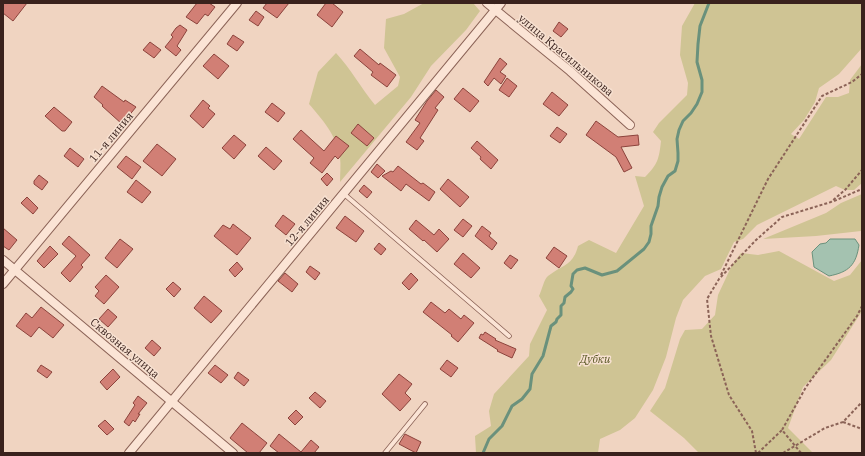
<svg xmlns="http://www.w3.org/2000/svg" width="865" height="456" font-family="'IBM Plex Serif',serif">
<rect width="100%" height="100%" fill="#f0d4c1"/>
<g fill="#cfc494">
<path d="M424 3H473L480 11 466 30 431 66 411 97 340 182C340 174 341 165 340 157 337 136 322 119 309 104L318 72 336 53C351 69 361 88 375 105L398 86 400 77 384 48 386 19 404 14Z"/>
<path d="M695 3H862V48L839 74 819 88 815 102 804 120 791 134 799 139 826 97H838L849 93 850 80 862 64V183L854 190H845L836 186 757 225 743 239 734 242 721 269 705 276 683 300 676 318 666 357 653 390 635 418 620 430 600 439 598 453H476L475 436 491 426 489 411 494 394 529 356 530 344 547 310 539 296C542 290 544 279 548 276 562 265 573 266 578 246L589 240 616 253 644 206 635 176 645 177C658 164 659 159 661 141L653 132 659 123 687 95 688 83 680 55 682 26Z"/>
<path d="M862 194V231H861L816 236 763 239 826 213 841 203Z"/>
<path d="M779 251 834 281 850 275 862 260V311L831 360 803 387 788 428 813 453H699L684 438 650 411 665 388 680 339 685 330 702 329 715 315 718 295 732 265 741 253 758 255Z"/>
</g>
<path fill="#a4c2b0" stroke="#6a917c" d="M830 239H855L859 245C856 265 849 272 829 276L814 267 812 252 820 244 826 243Z"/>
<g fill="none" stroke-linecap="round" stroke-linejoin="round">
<path stroke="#6a917c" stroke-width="3" d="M483 453 489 439 502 426 512 406 522 399 530 389 532 374 543 356 551 326 556 322 557 319 561 315V306L564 303 565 297 571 292 573 289 571 286 573 274 577 270 585 268 602 275 617 271 644 249 649 242 651 234V226L658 206 659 197 662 187 668 176 675 171 678 161V153L677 139 679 130 683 121 691 113 697 104 702 92V80L697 62 698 44 700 26 709 3"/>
</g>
<g fill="#d17f75" stroke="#8c433c">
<path d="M3 3H27L13 21 3 13Z"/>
<path d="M197 3H209L215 7 208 16 205 14 197 24 186 17Z"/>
<path d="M267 3H289L277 18 263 8Z"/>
<path d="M326 3H332L343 12 332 27 317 15Z"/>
<path d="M256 11 264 17 258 26 249 20Z"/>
<path d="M559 22 568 29 561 37 553 31Z"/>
<path d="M180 25 187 30 177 46 181 50 176 56 165 47 173 37 171 35 176 28Z"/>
<path d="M233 35 244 42 237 51 227 44Z"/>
<path d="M150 42 161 50 154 58 143 50Z"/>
<path d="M360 49 379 65 380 63 396 75 387 87 371 75 373 72 354 56Z"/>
<path d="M214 54 229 66 218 79 203 66Z"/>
<path d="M500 58 507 64 500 72 506 76 501 84 494 78 488 86 484 82Z"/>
<path d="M507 78 517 86 509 97 499 90Z"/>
<path d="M102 86 124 102 125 100 136 107 122 124 102 106 103 105 94 97Z"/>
<path d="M463 88 479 101 470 112 454 99Z"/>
<path d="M436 90 444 97 435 108 438 110 420 138 424 141 417 150 406 142 420 123 415 120 427 101Z"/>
<path d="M552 92 568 105 559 116 543 104Z"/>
<path d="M203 100 210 106 208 108 215 114 203 128 190 116Z"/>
<path d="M272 103 285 113 278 122 265 112Z"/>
<path d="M54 107 72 122 65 131H62L45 116Z"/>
<path d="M596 121 618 137 638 135 639 145 621 147 632 168 624 172 616 157 586 135Z"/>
<path d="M358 124 374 138 367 146 351 133Z"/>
<path d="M557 127 567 134 560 143 550 136Z"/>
<path d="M301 130 324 151 336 136 349 146 338 159 335 156 322 173 310 163 314 158 293 139Z"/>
<path d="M234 135 246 145 234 159 222 148Z"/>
<path d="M477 141 498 160 491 169 480 159 481 157 471 148Z"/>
<path d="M157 144 176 159 162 176 143 161Z"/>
<path d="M266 147 282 161 274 170 258 156Z"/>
<path d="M70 148 84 159 78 167 64 156Z"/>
<path d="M126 156 141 167 132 179 117 167Z"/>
<path d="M377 164 385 171 378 178 371 172Z"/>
<path d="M398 166 421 184 423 183 435 192 429 201 406 184 401 191 382 176 391 171 393 172Z"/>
<path d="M327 173 333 179 327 186 321 179Z"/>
<path d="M39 175 48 182 42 190 34 184V181Z"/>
<path d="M448 179 469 197 460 207 440 189Z"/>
<path d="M136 180 151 192 142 203 127 192Z"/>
<path d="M364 185 372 192 367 198 359 191Z"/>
<path d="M27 197 38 208 33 214 21 203Z"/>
<path d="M283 215 295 224 286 235 275 226Z"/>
<path d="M345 216 364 231 356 242 336 228Z"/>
<path d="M463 219 472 226 463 237 454 230Z"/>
<path d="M416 220 434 235 439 229 449 239 437 252 424 240 423 241 409 229Z"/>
<path d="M233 224 251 238 237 255 214 236 223 225 230 229Z"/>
<path d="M482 226 491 233 489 236 497 243 492 250 475 236Z"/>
<path d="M3 228 17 240 9 250 3 246Z"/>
<path d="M69 236 90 255 81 265 83 267 70 282 61 273 76 256 62 244Z"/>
<path d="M120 239 133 249 117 268 105 258Z"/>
<path d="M379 243 386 249 381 255 374 249Z"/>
<path d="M50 246 58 254 44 268 37 261Z"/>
<path d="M554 247 567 256 559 268 546 258Z"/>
<path d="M463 253 480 268 471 278 454 264Z"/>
<path d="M510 255 518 260 511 269 504 263Z"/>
<path d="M237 262 243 269 235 277 229 270Z"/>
<path d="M310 266 320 273 315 280 306 272Z"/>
<path d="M285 273 298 284 292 292 278 281Z"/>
<path d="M411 273 418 280 409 290 402 283Z"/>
<path d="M106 275 119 287 104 304 95 296 99 291 95 287Z"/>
<path d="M173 282 181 289 174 297 166 289Z"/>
<path d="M204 296 222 311 211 323 194 308Z"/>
<path d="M431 302 445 313 449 309 461 319 464 315 474 323 458 342 451 336 452 335 423 312Z"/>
<path d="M41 307 64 325 53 338 39 327 31 337 16 326 26 313 32 318Z"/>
<path d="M108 309 117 317 108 327 99 319Z"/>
<path d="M485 332 496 339 495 340 516 349 512 358 497 351 498 350 479 338 481 334 483 335Z"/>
<path d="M152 340 161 348 154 356 145 348Z"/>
<path d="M447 360 458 368 451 377 440 369Z"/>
<path d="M41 365 52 372 47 378 37 371Z"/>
<path d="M215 365 228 375 221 383 208 373Z"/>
<path d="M113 369 120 377 107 390 100 382Z"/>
<path d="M238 372 249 380 244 386 234 378Z"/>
<path d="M399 374 412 384 405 393 411 399 400 411 382 394Z"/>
<path d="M315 392 326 401 320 408 309 398Z"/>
<path d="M138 396 147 403 138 414H140L135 422 133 420 129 426 124 422 135 405 133 403Z"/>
<path d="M296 410 303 417 295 425 288 418Z"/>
<path d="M105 420 114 429 107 435 98 426Z"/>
<path d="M242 423 267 443 259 453H248L230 438Z"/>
<path d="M279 434 301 452 311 440 319 447 314 453H279L270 446Z"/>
<path d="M405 434 421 442 416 453 399 444Z"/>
</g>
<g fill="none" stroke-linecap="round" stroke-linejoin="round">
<g stroke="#8b6357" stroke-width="5.5">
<g id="service">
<path d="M344 194 509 336"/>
<path d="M385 453 425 404"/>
</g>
</g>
<g stroke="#8b6357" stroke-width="10">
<g id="minor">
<path d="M487 3 570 71 630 125"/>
<path d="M3 260 233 453"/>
<path d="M3 284 237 3"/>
<path d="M129 453 501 3"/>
</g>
</g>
<g stroke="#8b6357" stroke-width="2" stroke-dasharray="3 2" stroke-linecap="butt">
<path d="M834 201 862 189"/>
<path d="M721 275 768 179 822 96 852 82 862 74"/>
<path d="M843 422 862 429"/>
<path d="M756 453 752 431 729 395 711 336 707 299 719 279 756 240 782 217 831 202 845 190 862 170"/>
<path d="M758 453 782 430"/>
<path d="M783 453 825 428 843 422 862 402"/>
<path d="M801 453 782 430 806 387 857 316 862 306"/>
</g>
<use href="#service" stroke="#fbe4d5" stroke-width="4"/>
<use href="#minor" stroke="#fbe4d5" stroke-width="8"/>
</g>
<g text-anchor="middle" stroke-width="3" stroke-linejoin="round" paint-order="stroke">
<g font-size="11" fill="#3a221d" stroke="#f7e1d1">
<text transform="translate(566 55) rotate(40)" y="4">улица Красильникова</text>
<text transform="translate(111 137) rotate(-50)" y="4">11-я линия</text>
<text transform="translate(307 221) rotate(-50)" y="4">12-я линия</text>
<text transform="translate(125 348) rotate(40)" y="4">Сквозная улица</text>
</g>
<g font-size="11" font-style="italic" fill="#575522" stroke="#f7e1d1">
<text x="595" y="363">Дубки</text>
</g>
</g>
<rect width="865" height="456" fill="none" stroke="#3a221d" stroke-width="8"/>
</svg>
